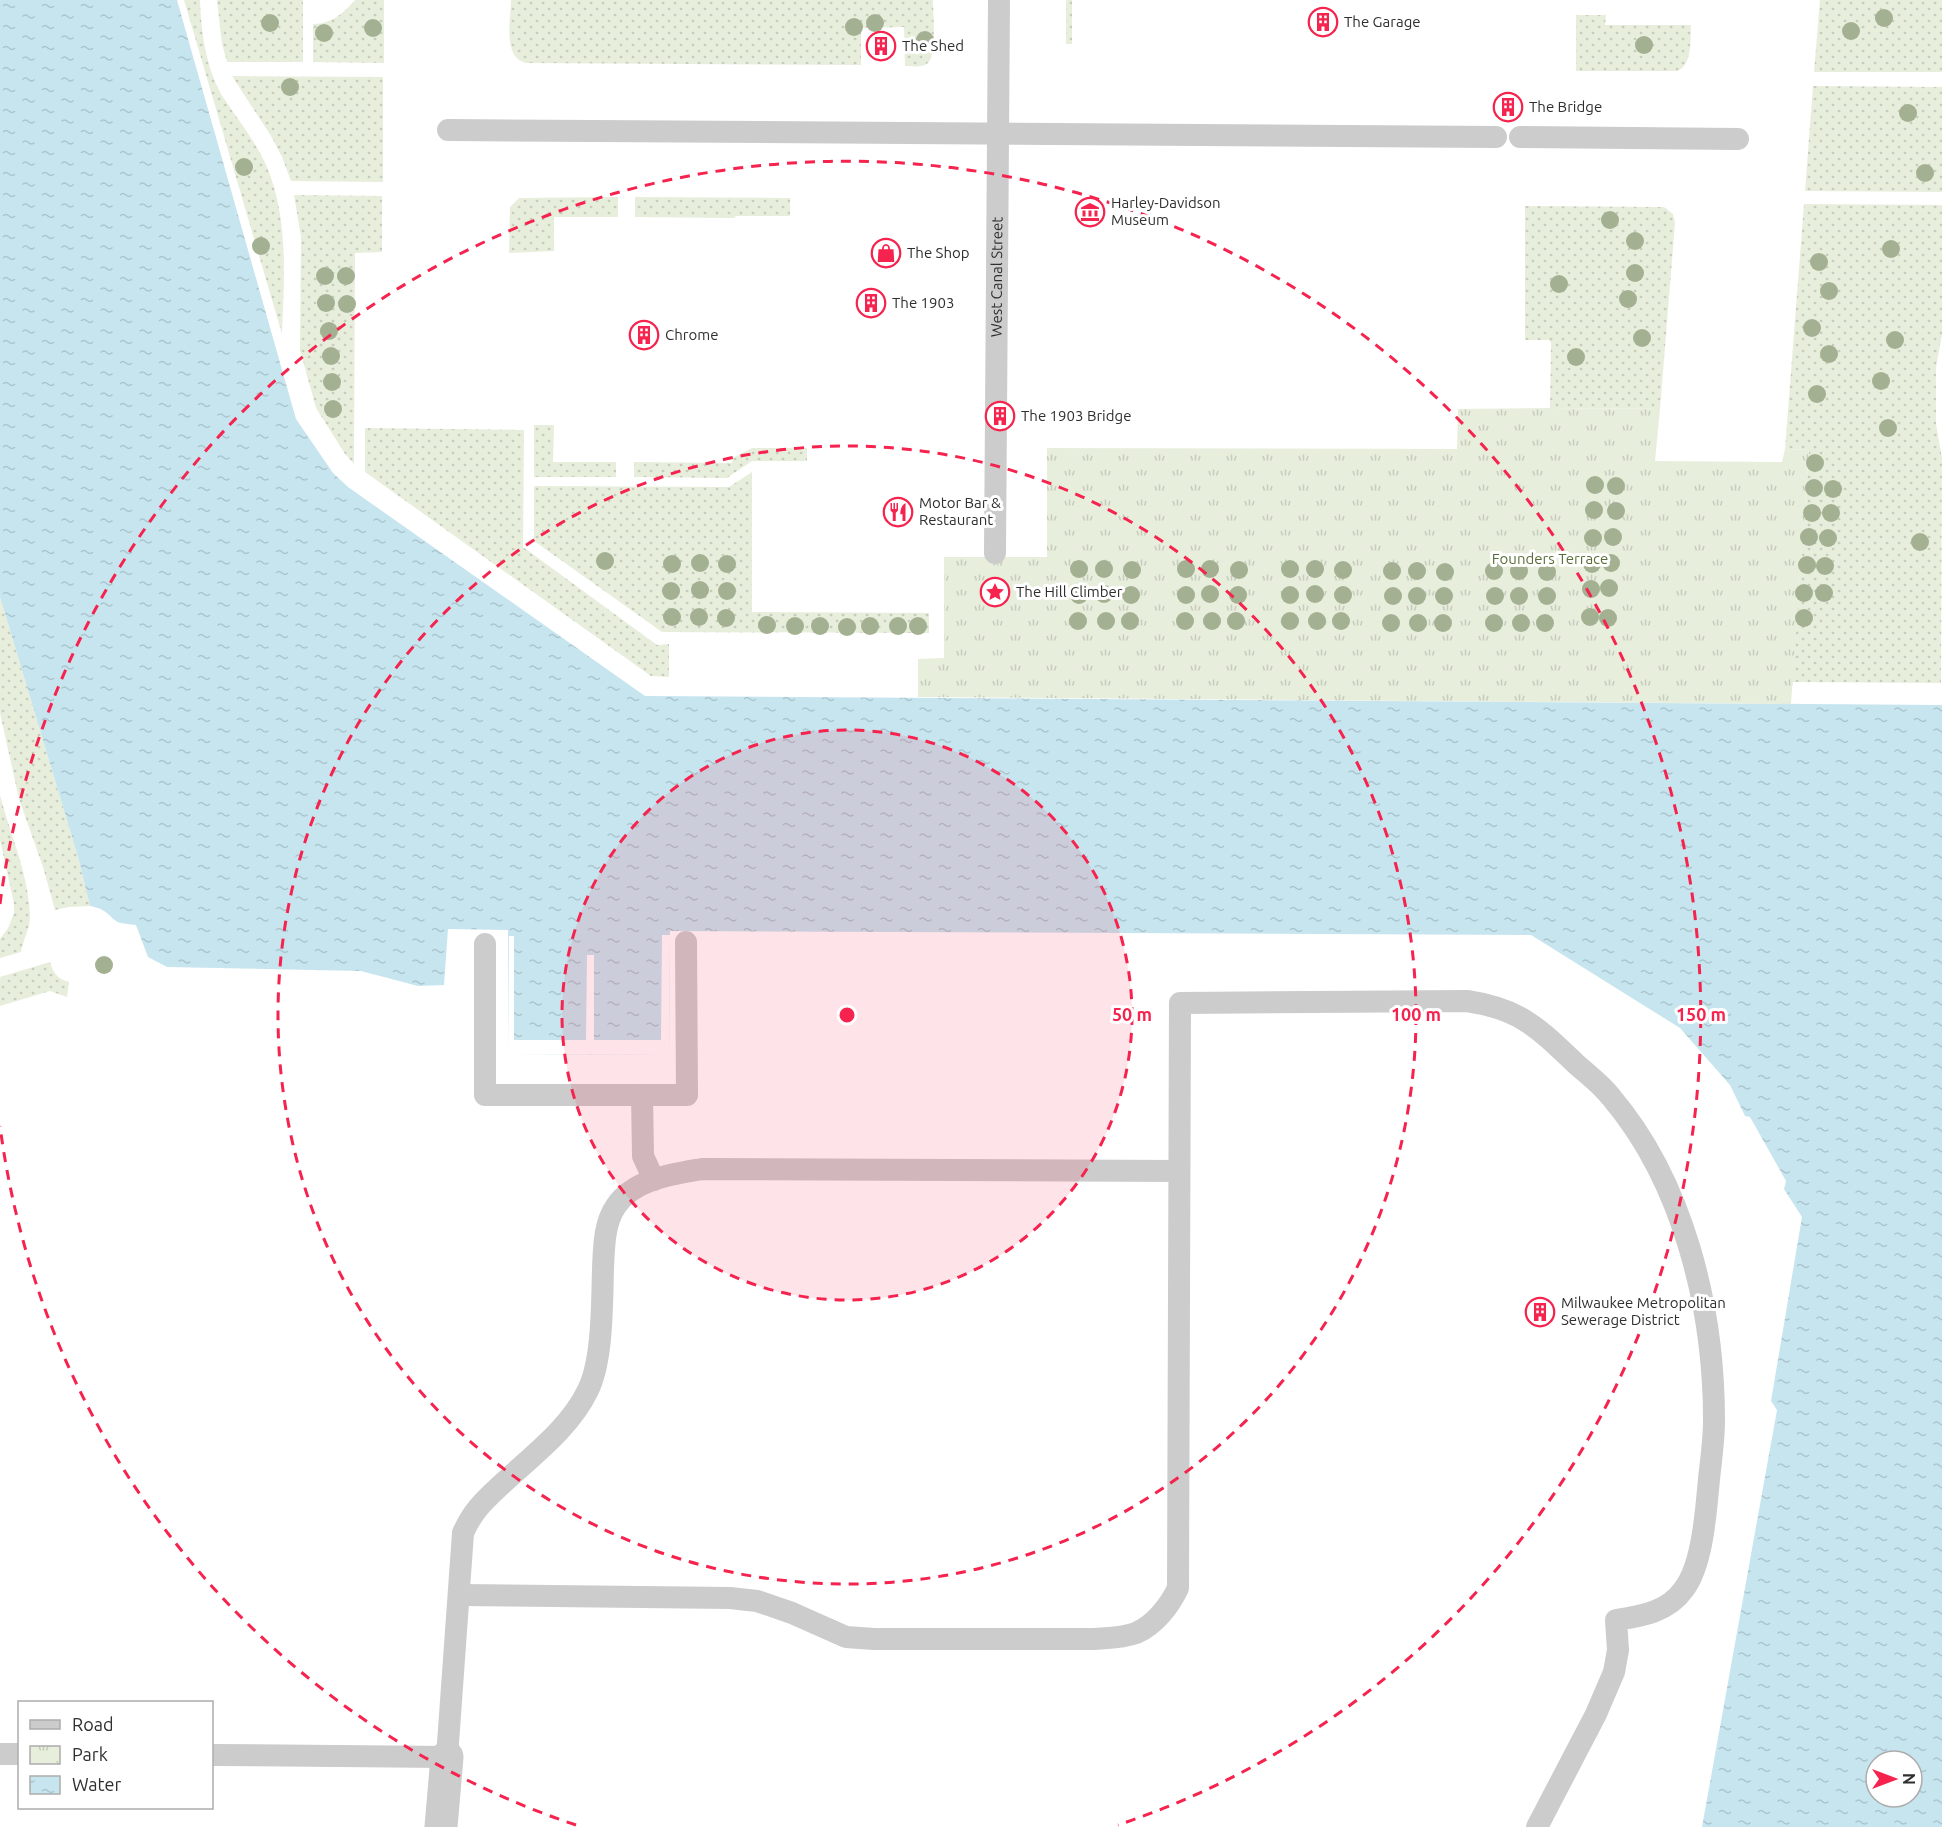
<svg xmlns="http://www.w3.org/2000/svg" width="1942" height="1827" font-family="Ubuntu,sans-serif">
<defs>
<pattern id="grass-dots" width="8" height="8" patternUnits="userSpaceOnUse" patternTransform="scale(1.5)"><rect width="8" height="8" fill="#e8eedc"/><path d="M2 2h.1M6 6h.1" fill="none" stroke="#c7ccbd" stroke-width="1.8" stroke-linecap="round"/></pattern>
<pattern id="park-tufts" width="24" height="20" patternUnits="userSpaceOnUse" patternTransform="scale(1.5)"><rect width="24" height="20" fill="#e8eedc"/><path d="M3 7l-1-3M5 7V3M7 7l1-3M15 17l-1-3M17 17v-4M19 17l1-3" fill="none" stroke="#c7ccbd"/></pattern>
<pattern id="water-ripples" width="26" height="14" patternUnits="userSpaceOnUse" patternTransform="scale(1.5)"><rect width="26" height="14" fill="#c7e5ef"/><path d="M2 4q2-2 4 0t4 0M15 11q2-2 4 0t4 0" fill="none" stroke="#abc5cd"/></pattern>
</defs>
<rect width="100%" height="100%" fill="#fff"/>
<g fill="url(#grass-dots)">
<path d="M184 0H200C201 32 206 69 223 97 238 120 256 142 267 167 289 220 284 279 282 334Z"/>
<path d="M217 0H303V62H227L222 44Z"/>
<path d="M355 0H384V63L313 62V24C331 24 344 13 355 0Z"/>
<path d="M511 0H933C933 12 937 55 928 63 922 68 912 66 905 66L904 27 861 28V65L527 63C502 59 511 19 511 0Z"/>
<rect x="1066" y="0" width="6" height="44"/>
<path d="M1820 0H1942V72H1814Z"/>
<path d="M1576 15H1606L1605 25H1691C1690 39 1693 65 1677 71H1576Z"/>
<path d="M232 76 383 77V182L291 181 282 157 271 136Z"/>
<path d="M1813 86 1942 87V192L1805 191Z"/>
<path d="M294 195 382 196V252L355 253 354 464 345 454 316 408 300 350 301 237Z"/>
<path d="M618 197V217H554V251L509 253 510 207 519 198Z"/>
<path d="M635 197 790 198V216H736L734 218 635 217Z"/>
<path d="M1804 204 1942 205V335L1936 367V424L1942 458 1941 683 1792 682 1809 450 1785 449Z"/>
<path d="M1525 206 1664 207 1673 214 1675 223 1660 409 1550 408 1551 343 1549 340H1525Z"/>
<path d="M534 425H554L553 462H616V477H534Z"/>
<path d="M365 428 524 430 523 547 657 645 669 644V677L651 676 365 472Z"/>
<path d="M752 448H807V461H752L727 478 634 477V462L732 463 733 458Z"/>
<path d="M752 472V612L929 613V633L662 632 534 541V486L729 487Z"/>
<path d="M0 597 78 857 90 906 68 907 55 910 43 867 19 799 0 713Z"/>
<path d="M0 795C10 834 29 875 30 916 30 929 23 940 21 952L0 958V939L8 928 14 913V904L0 840Z"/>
<path d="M50 962C53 973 58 979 69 982L67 997 50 991 0 1006V977Z"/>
</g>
<path fill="url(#park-tufts)" d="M1550 408 1660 409 1655 461 1782 462 1785 449 1809 450 1791 704 918 697V659L944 658V557H1047V448L1457 449 1458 409Z"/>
<path fill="url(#water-ripples)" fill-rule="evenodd" d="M0 0H177L296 419 333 473 348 487 645 696 1942 705V1827H1702L1777 1410 1771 1401 1802 1217 1784 1189 1786 1181 1750 1117 1745 1116 1730 1085 1680 1028 1531 935 670 931 669 1055 509 1054 508 930 448 929 444 985 418 986 361 971 167 967 148 957 136 925C130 924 120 924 116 921 105 912 105 909 90 906L78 857 0 597ZM1876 1761H1912V1797H1876Z"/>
<path fill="#fff" d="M662 935H670L669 1055 509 1054V936H514V1040H586L587 955H594V1040H661Z"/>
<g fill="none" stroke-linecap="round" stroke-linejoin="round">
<g stroke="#ccc" stroke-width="22">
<path d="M448 130 1496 137"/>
<path d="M1520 137 1738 139"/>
<path id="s1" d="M995 553 999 0"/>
<path d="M485 944V1095H687L686 942"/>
<path d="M642 1095 643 1156 654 1180"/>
<path d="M459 1595 730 1598 757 1601 792 1613 846 1637 874 1639H1094C1107 1638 1123 1638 1136 1633 1155 1625 1170 1605 1178 1588L1180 1003 1467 1001C1520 1009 1537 1027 1575 1063 1587 1074 1601 1084 1611 1097 1684 1183 1714 1309 1714 1420 1714 1440 1711 1460 1709 1479 1706 1510 1703 1564 1684 1589 1668 1612 1642 1616 1616 1620L1618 1650 1614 1672 1596 1714 1537 1827"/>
<path d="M0 1754H20"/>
<path d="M212 1755 447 1757 463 1533C473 1510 485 1500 502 1484 533 1455 570 1428 588 1390 603 1360 602 1301 603 1268 604 1247 604 1223 616 1206 634 1179 673 1174 702 1169L1179 1171"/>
</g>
<path stroke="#ccc" stroke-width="33" d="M441 1827 447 1757"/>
</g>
<g fill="#a4b092">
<circle cx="1884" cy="18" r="9"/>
<circle cx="270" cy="23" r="9"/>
<circle cx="875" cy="23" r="9"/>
<circle cx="854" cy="27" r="9"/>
<circle cx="373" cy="28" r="9"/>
<circle cx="1851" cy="31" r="9"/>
<circle cx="324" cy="33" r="9"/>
<circle cx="925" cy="40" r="9"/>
<circle cx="1644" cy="45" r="9"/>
<circle cx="290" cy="87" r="9"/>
<circle cx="1908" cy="113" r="9"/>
<circle cx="244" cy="167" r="9"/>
<circle cx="1925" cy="173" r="9"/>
<circle cx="1610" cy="220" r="9"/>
<circle cx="1635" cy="241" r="9"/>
<circle cx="261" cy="246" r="9"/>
<circle cx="1891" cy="249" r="9"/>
<circle cx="1819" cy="262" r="9"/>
<circle cx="1635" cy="273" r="9"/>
<circle cx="325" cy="276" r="9"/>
<circle cx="346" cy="276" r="9"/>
<circle cx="1559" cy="284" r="9"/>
<circle cx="1829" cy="291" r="9"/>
<circle cx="1628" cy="299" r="9"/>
<circle cx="326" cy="303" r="9"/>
<circle cx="347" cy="304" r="9"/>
<circle cx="1812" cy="328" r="9"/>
<circle cx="329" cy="331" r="9"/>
<circle cx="1642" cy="338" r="9"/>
<circle cx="1895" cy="340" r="9"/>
<circle cx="1829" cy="354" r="9"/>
<circle cx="331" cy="356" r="9"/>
<circle cx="1576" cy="357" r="9"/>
<circle cx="1881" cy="381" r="9"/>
<circle cx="332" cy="382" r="9"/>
<circle cx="1817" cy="394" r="9"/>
<circle cx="333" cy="409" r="9"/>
<circle cx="1888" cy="428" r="9"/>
<circle cx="1815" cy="463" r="9"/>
<circle cx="1595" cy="485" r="9"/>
<circle cx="1616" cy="486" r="9"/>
<circle cx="1814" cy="488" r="9"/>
<circle cx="1833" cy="489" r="9"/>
<circle cx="1594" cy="510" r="9"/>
<circle cx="1616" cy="511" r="9"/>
<circle cx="1812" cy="513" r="9"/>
<circle cx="1831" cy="513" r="9"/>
<circle cx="1613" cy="537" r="9"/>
<circle cx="1809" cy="537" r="9"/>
<circle cx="1593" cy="538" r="9"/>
<circle cx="1828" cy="538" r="9"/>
<circle cx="1920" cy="542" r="9"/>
<circle cx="605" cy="561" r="9"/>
<circle cx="700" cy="563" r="9"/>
<circle cx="1611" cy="563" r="9"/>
<circle cx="672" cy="564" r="9"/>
<circle cx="727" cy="564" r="9"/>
<circle cx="1592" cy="564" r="9"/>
<circle cx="1807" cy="565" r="9"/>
<circle cx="1825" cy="566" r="9"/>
<circle cx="1079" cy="569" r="9"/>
<circle cx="1104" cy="569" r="9"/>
<circle cx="1186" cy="569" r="9"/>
<circle cx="1210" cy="569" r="9"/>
<circle cx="1290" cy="569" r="9"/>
<circle cx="1315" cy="569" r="9"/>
<circle cx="1132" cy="570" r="9"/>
<circle cx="1239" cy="570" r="9"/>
<circle cx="1343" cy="570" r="9"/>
<circle cx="1392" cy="571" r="9"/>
<circle cx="1417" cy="571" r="9"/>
<circle cx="1494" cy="571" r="9"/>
<circle cx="1519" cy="571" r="9"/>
<circle cx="1445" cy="572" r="9"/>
<circle cx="1547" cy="572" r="9"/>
<circle cx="1609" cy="588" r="9"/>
<circle cx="1591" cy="589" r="9"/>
<circle cx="700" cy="590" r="9"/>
<circle cx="671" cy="591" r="9"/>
<circle cx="727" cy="591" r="9"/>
<circle cx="1804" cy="593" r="9"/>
<circle cx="1824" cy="593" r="9"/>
<circle cx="1104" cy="594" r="9"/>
<circle cx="1210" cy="594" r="9"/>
<circle cx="1315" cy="594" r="9"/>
<circle cx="1079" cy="595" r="9"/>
<circle cx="1131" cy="595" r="9"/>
<circle cx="1186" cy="595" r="9"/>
<circle cx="1238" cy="595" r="9"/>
<circle cx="1290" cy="595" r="9"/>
<circle cx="1343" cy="595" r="9"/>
<circle cx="1393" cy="596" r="9"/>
<circle cx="1417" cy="596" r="9"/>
<circle cx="1444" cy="596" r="9"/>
<circle cx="1495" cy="596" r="9"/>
<circle cx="1519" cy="596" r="9"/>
<circle cx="1547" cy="596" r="9"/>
<circle cx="672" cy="617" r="9"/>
<circle cx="699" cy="617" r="9"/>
<circle cx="1590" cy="617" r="9"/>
<circle cx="726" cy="618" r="9"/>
<circle cx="1608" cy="618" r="9"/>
<circle cx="1804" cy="618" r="9"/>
<circle cx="1078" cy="621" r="9"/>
<circle cx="1106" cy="621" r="9"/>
<circle cx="1130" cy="621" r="9"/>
<circle cx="1185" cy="621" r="9"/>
<circle cx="1212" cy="621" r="9"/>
<circle cx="1236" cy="621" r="9"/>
<circle cx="1290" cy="621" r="9"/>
<circle cx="1317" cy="621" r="9"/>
<circle cx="1341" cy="621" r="9"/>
<circle cx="1391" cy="623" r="9"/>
<circle cx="1418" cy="623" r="9"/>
<circle cx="1443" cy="623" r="9"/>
<circle cx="1494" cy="623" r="9"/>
<circle cx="1521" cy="623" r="9"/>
<circle cx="1545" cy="623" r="9"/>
<circle cx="767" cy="625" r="9"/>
<circle cx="795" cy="626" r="9"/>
<circle cx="820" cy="626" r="9"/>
<circle cx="870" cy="626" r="9"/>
<circle cx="898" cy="626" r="9"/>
<circle cx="918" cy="626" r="9"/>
<circle cx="847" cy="627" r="9"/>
<circle cx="104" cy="965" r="9"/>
</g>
<circle cx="847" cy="1015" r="285" fill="#f5234d" fill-opacity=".12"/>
<g fill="none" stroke="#f5234d" stroke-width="3" stroke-dasharray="10 8">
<circle cx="847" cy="1015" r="285"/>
<circle cx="847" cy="1015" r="569"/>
<path d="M576 1825A854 854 0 0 1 0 1126M0 904A854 854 0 1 1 1118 1825"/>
</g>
<defs>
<g id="building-ring" transform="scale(1.5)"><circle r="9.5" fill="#fff" stroke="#f5234d" stroke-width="1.5"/><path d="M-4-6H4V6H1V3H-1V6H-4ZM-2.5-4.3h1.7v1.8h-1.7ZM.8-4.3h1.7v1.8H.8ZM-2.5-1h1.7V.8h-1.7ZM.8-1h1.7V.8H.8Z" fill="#f5234d"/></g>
<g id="museum-ring" transform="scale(1.5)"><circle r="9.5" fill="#fff" stroke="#f5234d" stroke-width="1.5"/><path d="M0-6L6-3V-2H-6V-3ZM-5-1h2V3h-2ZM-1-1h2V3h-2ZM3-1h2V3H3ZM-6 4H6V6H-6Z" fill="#f5234d"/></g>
<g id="shop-ring" transform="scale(1.5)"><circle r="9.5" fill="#fff" stroke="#f5234d" stroke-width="1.5"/><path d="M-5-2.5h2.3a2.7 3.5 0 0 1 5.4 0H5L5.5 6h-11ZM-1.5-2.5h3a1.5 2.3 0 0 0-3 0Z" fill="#f5234d"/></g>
<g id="restaurant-ring" transform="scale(1.5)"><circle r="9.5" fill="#fff" stroke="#f5234d" stroke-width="1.5"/><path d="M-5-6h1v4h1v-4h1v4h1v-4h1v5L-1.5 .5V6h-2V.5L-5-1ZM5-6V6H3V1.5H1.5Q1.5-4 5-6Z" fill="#f5234d"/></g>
<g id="sight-ring" transform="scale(1.5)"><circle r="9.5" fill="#fff" stroke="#f5234d" stroke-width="1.5"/><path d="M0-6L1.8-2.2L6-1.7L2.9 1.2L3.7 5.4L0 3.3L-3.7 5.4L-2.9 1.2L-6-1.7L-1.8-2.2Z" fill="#f5234d"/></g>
</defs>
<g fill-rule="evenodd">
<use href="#building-ring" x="1323" y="22"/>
<use href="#building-ring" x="881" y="46"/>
<use href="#building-ring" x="1508" y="107"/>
<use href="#museum-ring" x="1090" y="212"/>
<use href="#shop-ring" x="886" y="253"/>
<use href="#building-ring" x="871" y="303"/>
<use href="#building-ring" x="644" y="335"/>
<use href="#building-ring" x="1000" y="416"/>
<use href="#restaurant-ring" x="898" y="512"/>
<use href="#sight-ring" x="995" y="592"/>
<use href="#building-ring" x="1540" y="1312"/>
</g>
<g text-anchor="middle" stroke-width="6" stroke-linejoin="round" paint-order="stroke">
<g font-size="15" fill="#2f2f2f" stroke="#fff" text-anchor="start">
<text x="1344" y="27">The Garage</text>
<text x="902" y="51">The Shed</text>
<text x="1529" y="112">The Bridge</text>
<text x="1111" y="208">Harley-Davidson<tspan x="1111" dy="17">Museum</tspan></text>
<text x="907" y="258">The Shop</text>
<text x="892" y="308">The 1903</text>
<text x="665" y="340">Chrome</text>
<text x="1021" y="421">The 1903 Bridge</text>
<text x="919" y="508">Motor Bar &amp;<tspan x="919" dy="17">Restaurant</tspan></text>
<text x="1016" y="597">The Hill Climber</text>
<text x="1561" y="1308">Milwaukee Metropolitan<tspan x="1561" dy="17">Sewerage District</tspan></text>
</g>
<g font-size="15" fill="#2f2f2f" stroke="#fff">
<text dy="5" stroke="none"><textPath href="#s1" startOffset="276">West Canal Street</textPath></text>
</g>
<g font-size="15" fill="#596f38" stroke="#fff">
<text x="1550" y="564">Founders Terrace</text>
</g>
</g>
<circle cx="847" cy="1015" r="9" fill="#f5234d" stroke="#fff" stroke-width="3"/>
<g font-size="18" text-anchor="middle" font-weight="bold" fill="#f5234d" stroke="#fff" stroke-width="6" stroke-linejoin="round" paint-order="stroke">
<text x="1132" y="1021">50 m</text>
<text x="1416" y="1021">100 m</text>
<text x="1701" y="1021">150 m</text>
</g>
<rect x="18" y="1701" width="195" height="108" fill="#ffffff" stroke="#acacac" stroke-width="1.5"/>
<rect x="30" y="1720" width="30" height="9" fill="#cccccc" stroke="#acacac" stroke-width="1.5"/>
<text x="72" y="1731" font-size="18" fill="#2f2f2f">Road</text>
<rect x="30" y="1746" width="30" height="18" fill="url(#park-tufts)" stroke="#acacac" stroke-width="1.5"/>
<text x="72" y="1761" font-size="18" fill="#2f2f2f">Park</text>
<rect x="30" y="1776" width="30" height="18" fill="url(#water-ripples)" stroke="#acacac" stroke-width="1.5"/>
<text x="72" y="1791" font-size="18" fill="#2f2f2f">Water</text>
<g transform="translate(1894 1779) rotate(90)"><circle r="28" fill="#ffffff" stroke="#acacac" stroke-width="1.5"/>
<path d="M0-4.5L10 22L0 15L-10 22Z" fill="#f5234d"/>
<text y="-9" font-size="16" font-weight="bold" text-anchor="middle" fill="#2f2f2f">N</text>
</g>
</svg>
